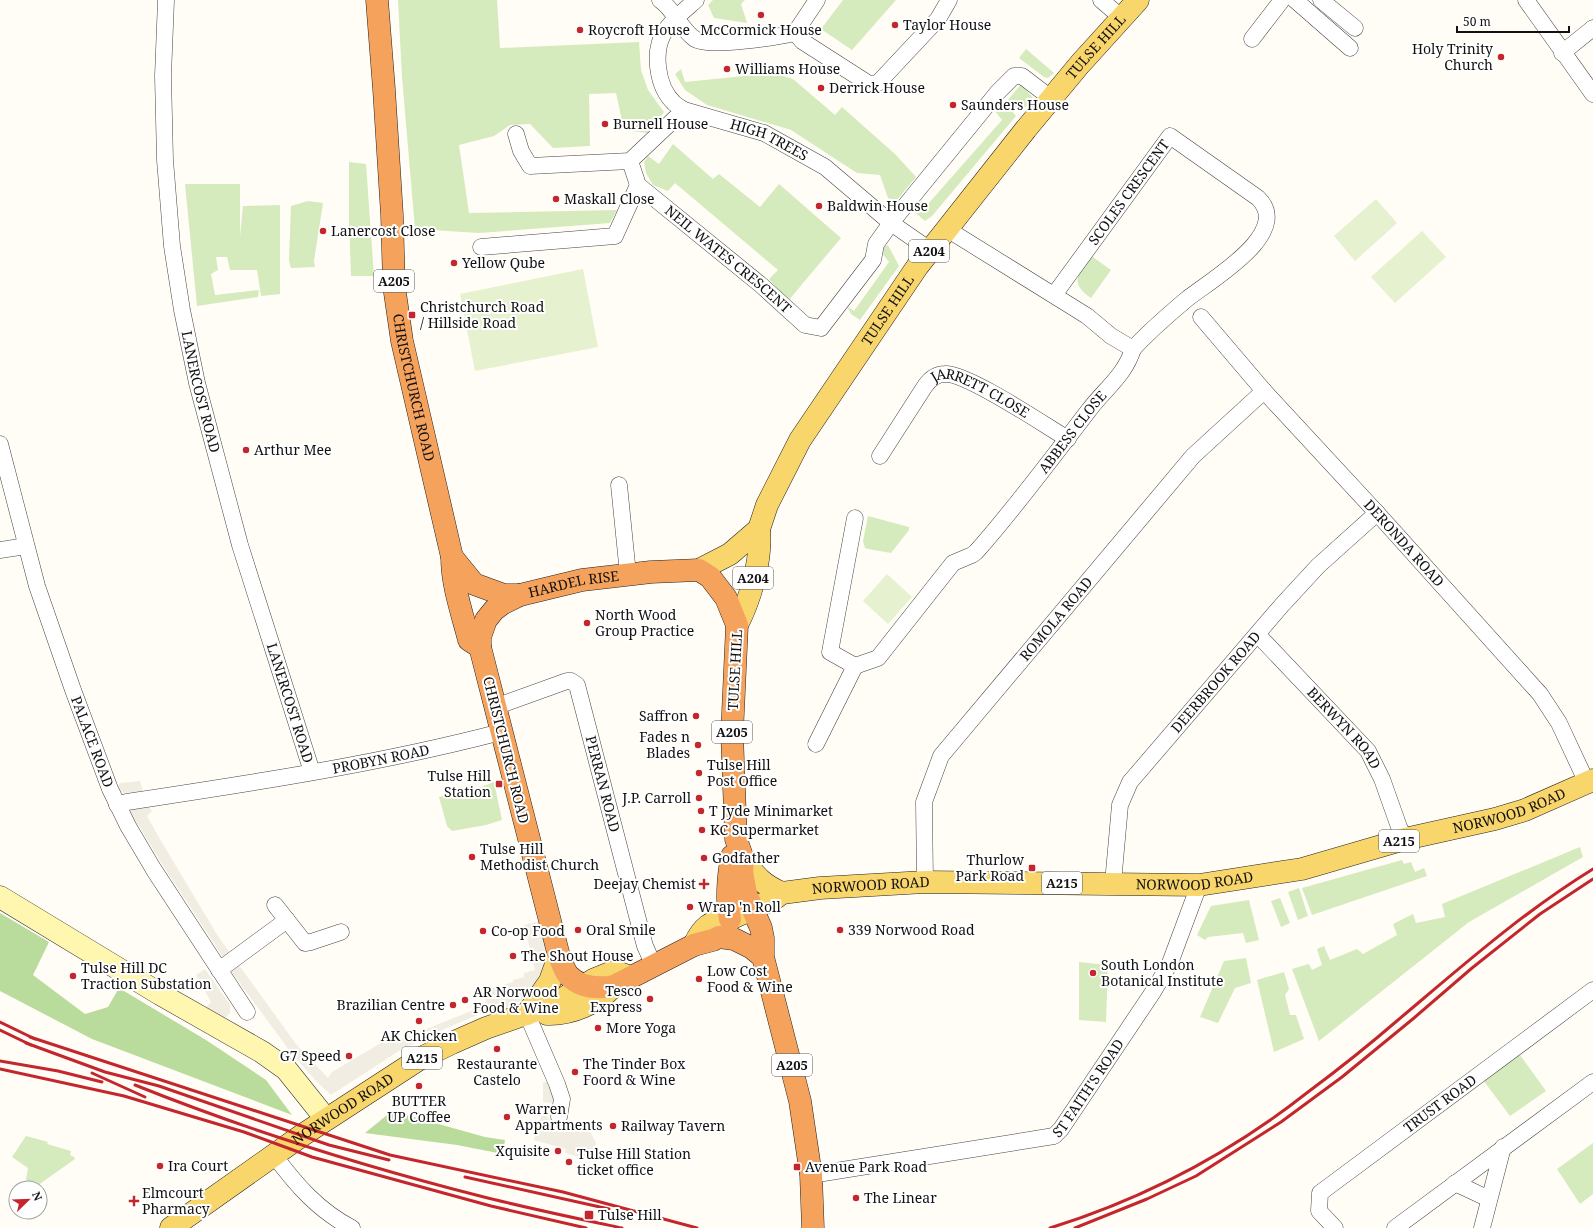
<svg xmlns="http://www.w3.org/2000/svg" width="1593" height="1228" font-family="'Noto Serif',serif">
<rect width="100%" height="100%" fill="#fffdf5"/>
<g fill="#d5ebbd">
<path d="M398 0H497L500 48 639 42 641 70 648 90 664 112 647 133 624 130 616 93 589 94 590 146 553 148 530 124 510 125 494 136 459 145 469 213 617 210 610 223 479 233 415 229 402 77Z"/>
<path d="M713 0H745L741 4 747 23 714 18 708 5Z"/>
<path d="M843 0H896L852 50 821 29Z"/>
<path d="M1026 49 1054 73 1048 78 1044 77 1019 58Z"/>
<path d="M681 69 685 82 773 73 793 79 835 115 842 107 895 154 916 177 896 201 888 198 880 175 857 173 791 130 707 105 685 90 675 74Z"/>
<path d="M1021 84 1033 98 1021 112 1008 100Z"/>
<path d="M1004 102 1016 116 932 216 925 221 911 209 913 208 921 212 1002 120 995 111Z"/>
<path d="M673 144 713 179 719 174 760 207 779 184 841 238 788 301 769 279 778 270 675 183 668 191 653 185 646 173 644 162 648 156 659 164Z"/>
<path d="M349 162 366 164 374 276H351L349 220Z"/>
<path d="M185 184H240V236L243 206 280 205V294L261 296 257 270H230L227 257H216L218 270 211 274 215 295 259 290 258 297 197 306Z"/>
<path d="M308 201 323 203 314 261 315 267 291 268 289 260 291 206Z"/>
<path d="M888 245 899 266 860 320 851 314 847 306 854 311 889 262 879 249Z"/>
<path d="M1090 255 1111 270 1091 298C1069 283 1078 273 1090 255Z"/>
<path d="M868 516 909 527V530L891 553 868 549 865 548 863 541Z"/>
<path d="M494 782 502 820 486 825 452 831 447 826 439 797 476 789Z"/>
<path d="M1580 847 1583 857 1469 922 1319 1041 1292 969 1309 964 1312 970 1322 965 1317 949 1324 946 1330 960 1357 949 1363 954 1397 935 1393 924 1413 914 1416 923 1445 917 1442 904Z"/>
<path d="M1402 860 1404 864 1411 862 1415 872 1424 868 1427 876 1312 915 1302 888Z"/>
<path d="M1299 888 1308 916 1298 920 1288 892Z"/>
<path d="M1280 898 1290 923 1281 927 1271 901Z"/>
<path d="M1249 900 1259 940 1246 943 1243 933 1208 937 1205 940 1197 935 1211 906Z"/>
<path d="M1246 958 1251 983 1235 988 1218 1023 1200 1017 1224 961Z"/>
<path d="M1079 962 1108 965 1106 1022 1079 1020Z"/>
<path d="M1284 972 1289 989 1285 995 1290 1015H1296L1304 1039 1274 1052 1257 980Z"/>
<path d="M1520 1055 1546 1091 1510 1116 1483 1080Z"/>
<path d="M26 1136 48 1142 47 1144 71 1151 70 1155 74 1157 75 1159 34 1188H30L26 1179 28 1168 12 1157Z"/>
<path d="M1593 1143V1194L1580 1204 1557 1169Z"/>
</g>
<g fill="#b9dc9c">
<path d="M0 913 49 942 33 975 85 1014 108 1007 119 988 206 1040 266 1080 292 1115 92 1039 0 991Z"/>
<path d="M392 1111 485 1137 505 1140 503 1154 457 1145 365 1133Z"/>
</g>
<g fill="#e6f2cf">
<path d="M1376 199 1397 223 1355 261 1334 236Z"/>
<path d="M1422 231 1446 257 1395 303 1371 277Z"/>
<path d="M583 269 598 347 475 371 460 294Z"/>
<path d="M887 574 912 597 888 624 863 601Z"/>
</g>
<g fill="#f1ede2">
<path d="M140 781 143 791 124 793 119 790 118 786 120 783Z"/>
<path d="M146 803 152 811 147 816 161 841 216 933 232 956 225 960 162 864 138 824H136L130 813 131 809Z"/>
<path d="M535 922H539L547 947 549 960 530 996 493 1015 487 1011 442 1030 402 1049 331 1095 318 1083 292 1054 231 971 236 961 296 1044 328 1078 332 1072 391 1037 398 1040 406 1038 441 1023 484 1006V1003L486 1002 483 991 513 982V980L524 977V973L535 970 524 925Z"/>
<path d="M205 969 230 1005V1013L226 1017H221L205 1008 211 1002 196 975Z"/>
<path d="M545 1082 550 1083 556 1099 551 1103 543 1102V1083Z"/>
<path d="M542 1113H545L557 1131 561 1132 585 1122 596 1143 592 1160 568 1154 565 1152 566 1149 534 1140Z"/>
</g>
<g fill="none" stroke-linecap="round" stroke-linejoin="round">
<g stroke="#444" stroke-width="17">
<g id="street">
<path id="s1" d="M166 0 163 76 165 160 172 246 182 310 197 383 240 545 312 772"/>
<path d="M660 0C674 9 681 30 695 39 709 48 777 37 795 33"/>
<path id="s2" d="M696 0C686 9 672 20 665 31 652 51 657 87 674 103 677 106 681 108 684 110L764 133 825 167 891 223 930 250"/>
<path d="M1101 0 1122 18"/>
<path d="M1295 0 1350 48"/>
<path d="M1321 0 1355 28"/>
<path d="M1526 0 1593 94"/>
<path d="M795 33 802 41 869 84 878 83 938 19 949 0"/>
<path d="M795 33 817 0"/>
<path d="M1252 39 1282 0"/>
<path d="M1562 53 1593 28"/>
<path d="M516 134 521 151 530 166 630 161 684 110"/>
<path id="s3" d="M630 161 638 185 761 285 805 325 821 328 873 260 876 244 891 223 997 93 1014 76H1022L1052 99"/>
<path d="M481 247 615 236 638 185"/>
<path id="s4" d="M1054 295 1170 136 1258 198C1294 233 1209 281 1187 299 1168 315 1149 331 1133 349"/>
<path id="s5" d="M1201 317 1264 391 1377 513 1540 694 1559 723 1587 783"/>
<path id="s6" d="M0 444 37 586 73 690 110 789 128 826 154 870 247 1012"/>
<path id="s7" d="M880 456 925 386C930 379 936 374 945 374 966 372 1046 426 1068 439"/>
<path d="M619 485 628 574"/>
<path d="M0 550 26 546"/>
<path id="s8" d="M1258 635 1368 751 1382 779 1399 827 1405 839"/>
<path id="s9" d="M855 666 878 658 953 563 972 555 976 552C1016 507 1052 458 1089 410 1105 389 1125 375 1133 349L1111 336 1087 316 947 229"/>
<path d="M855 666 830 652 855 518"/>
<path id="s10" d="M495 707 567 681H571L577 685 641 931 645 946 654 966"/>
<path d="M816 744 855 666"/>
<path id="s11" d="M117 805 127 802C252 783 379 764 501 732"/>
<path id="s12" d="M925 882 924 802 941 756 1193 456 1264 391"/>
<path id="s13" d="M1113 883 1120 805 1130 782 1282 605 1318 566 1377 513"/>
<path d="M275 905 305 943 311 942 341 932"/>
<path d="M219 970 287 920"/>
<path d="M527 1014 557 1084 562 1099 559 1117"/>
<path d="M274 1155C296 1185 319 1211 352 1228"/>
<path id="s14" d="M811 1175 1054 1136 1061 1129 1153 992 1170 963 1199 885"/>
<path d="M1455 1183 1489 1199"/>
<path id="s15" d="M1335 1228 1319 1211 1320 1193 1593 990"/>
<path d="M1395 1228 1593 1082"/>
<path d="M1482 1228 1503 1147"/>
</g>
</g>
<g stroke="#333" stroke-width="23">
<path id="secondary" d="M0 897 160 994 262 1052 286 1069 326 1119"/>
</g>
<g stroke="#222" stroke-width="23">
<g id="primary">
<path id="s16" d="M699 570 730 554 759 529 767 505 800 440 917 267 1026 129 1080 64 1138 0"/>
<path d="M737 625C751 598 762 559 759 529"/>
<path d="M743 859C756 876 761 884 782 893"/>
<path id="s17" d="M721 934 730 919 774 899 782 893 820 888 925 882 1199 885 1302 869 1405 839 1495 819 1525 810 1593 780"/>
<path d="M694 945C703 926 709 922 730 919"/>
<path d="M527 1014 550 981 559 956"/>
<path d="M547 1014C572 1015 597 1003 614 986"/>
<path id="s18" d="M171 1228 301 1136 421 1058 452 1043 486 1028 554 1004 593 980 610 973 617 972 631 977"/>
</g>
</g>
<g stroke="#222" stroke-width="23">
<g id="highway">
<path id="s19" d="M377 0 384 89 392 215 394 286 402 341 452 557C452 585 462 613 469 640L480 647"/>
<path d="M452 557 474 584 504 595H520"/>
<path d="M730 919C726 898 728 877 732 856"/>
<path id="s20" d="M763 957 752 948 734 939 719 937 713 940 694 945 614 986C597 989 581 988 569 976 564 971 562 962 559 956L480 647V637L486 620 494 610 502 604 520 595 582 580 651 572 699 570 710 577 726 598 737 625 732 734 736 839 743 859 742 872 746 894 761 928 763 938V957L800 1101 811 1175 813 1228"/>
</g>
</g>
<use href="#street" stroke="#fff" stroke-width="16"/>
<use href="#secondary" stroke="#fff6b0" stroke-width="22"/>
<use href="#primary" stroke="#f9d66b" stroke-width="22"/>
<use href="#highway" stroke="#f5a25d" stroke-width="22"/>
<g stroke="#c4262e" stroke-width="3">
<path d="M0 1022 35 1039"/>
<path d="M0 1030 31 1045"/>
<path d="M30 1037 390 1155 563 1192 697 1228"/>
<path d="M26 1043 105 1072 159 1086 329 1145 389 1160"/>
<path d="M0 1061 58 1071 102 1082"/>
<path d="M0 1069 124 1096 244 1132 312 1157 491 1206 586 1228"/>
<path d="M92 1073 145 1097"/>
<path d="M135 1085C247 1130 363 1166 480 1196 527 1208 575 1218 622 1228"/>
<path d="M465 1177 609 1209"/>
<path d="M1050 1228C1143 1199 1232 1152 1308 1092 1339 1069 1369 1045 1398 1020 1461 967 1523 912 1593 869"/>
<path d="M1075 1228 1147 1199 1196 1176 1281 1122 1342 1077 1414 1018 1472 968 1540 914 1593 879"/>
</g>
</g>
<g fill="#c4262e" stroke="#fff" stroke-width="1.5">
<circle cx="761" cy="15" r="4"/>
<circle cx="895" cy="25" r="4"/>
<circle cx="580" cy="30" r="4"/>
<circle cx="1501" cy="57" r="4"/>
<circle cx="727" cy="69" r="4"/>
<circle cx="821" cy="88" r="4"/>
<circle cx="953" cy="105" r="4"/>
<circle cx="605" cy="124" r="4"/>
<circle cx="556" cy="199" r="4"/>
<circle cx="819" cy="206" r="4"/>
<circle cx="323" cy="231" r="4"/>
<circle cx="454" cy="263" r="4"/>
<rect x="408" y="311" width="8" height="8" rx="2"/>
<circle cx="246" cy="450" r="4"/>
<circle cx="587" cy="623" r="4"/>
<circle cx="696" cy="716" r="4"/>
<circle cx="698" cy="745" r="4"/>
<circle cx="699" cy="773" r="4"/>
<rect x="495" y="780" width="8" height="8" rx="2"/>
<circle cx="699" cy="798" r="4"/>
<circle cx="701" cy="811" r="4"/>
<circle cx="702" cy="830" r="4"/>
<circle cx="472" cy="857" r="4"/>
<circle cx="704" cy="858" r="4"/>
<rect x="1028" y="864" width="8" height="8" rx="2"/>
<path d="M702 878h4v4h4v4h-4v4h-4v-4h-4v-4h4z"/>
<circle cx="690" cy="907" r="4"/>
<circle cx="578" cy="930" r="4"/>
<circle cx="840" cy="930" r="4"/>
<circle cx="483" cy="931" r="4"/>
<circle cx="513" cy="956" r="4"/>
<circle cx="1093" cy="973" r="4"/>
<circle cx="73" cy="976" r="4"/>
<circle cx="699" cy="979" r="4"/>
<circle cx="650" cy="999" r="4"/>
<circle cx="465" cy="1000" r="4"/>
<circle cx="453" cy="1005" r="4"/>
<circle cx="419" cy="1021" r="4"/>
<circle cx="598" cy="1028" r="4"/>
<circle cx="497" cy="1049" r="4"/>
<circle cx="349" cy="1056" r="4"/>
<circle cx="575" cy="1072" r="4"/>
<circle cx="419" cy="1086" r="4"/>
<circle cx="507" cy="1117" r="4"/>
<circle cx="613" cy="1126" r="4"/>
<circle cx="558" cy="1151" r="4"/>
<circle cx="569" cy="1162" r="4"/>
<circle cx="160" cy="1166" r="4"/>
<rect x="793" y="1163" width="8" height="8" rx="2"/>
<circle cx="856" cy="1198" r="4"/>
<path d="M132 1195h4v4h4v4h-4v4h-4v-4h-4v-4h4z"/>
<rect x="584" y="1210" width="10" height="10" rx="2"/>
</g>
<g text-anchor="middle" stroke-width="4" stroke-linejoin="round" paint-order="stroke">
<g fill="#fff" stroke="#585858" stroke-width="1">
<rect x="909" y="240" width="40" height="22" rx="3"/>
<rect x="374" y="270" width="40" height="22" rx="3"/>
<rect x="733" y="567" width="40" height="22" rx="3"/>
<rect x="712" y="721" width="40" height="22" rx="3"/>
<rect x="1379" y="830" width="40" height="22" rx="3"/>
<rect x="1042" y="872" width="40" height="22" rx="3"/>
<rect x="402" y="1047" width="40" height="22" rx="3"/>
<rect x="772" y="1054" width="40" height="22" rx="3"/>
</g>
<g font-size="13" font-weight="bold" fill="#111">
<text x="929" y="256">A204</text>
<text x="394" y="286">A205</text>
<text x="753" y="583">A204</text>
<text x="732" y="737">A205</text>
<text x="1399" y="846">A215</text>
<text x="1062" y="888">A215</text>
<text x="422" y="1063">A215</text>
<text x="792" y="1070">A205</text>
</g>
<g font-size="14" fill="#111" stroke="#fff" text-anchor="start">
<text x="903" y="30">Taylor House</text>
<text x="588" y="35">Roycroft House</text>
<text x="761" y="35" text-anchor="middle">McCormick House</text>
<text x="1493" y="54" text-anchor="end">Holy Trinity<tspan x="1493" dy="16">Church</tspan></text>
<text x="735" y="74">Williams House</text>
<text x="829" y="93">Derrick House</text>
<text x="961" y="110">Saunders House</text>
<text x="613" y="129">Burnell House</text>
<text x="564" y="204">Maskall Close</text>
<text x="827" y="211">Baldwin House</text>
<text x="331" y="236">Lanercost Close</text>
<text x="462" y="268">Yellow Qube</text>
<text x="420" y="312">Christchurch Road<tspan x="420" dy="16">/ Hillside Road</tspan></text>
<text x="254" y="455">Arthur Mee</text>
<text x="595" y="620">North Wood<tspan x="595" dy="16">Group Practice</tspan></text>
<text x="688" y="721" text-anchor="end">Saffron</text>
<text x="690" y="742" text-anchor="end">Fades n<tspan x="690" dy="16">Blades</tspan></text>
<text x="707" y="770">Tulse Hill<tspan x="707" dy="16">Post Office</tspan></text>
<text x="491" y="781" text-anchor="end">Tulse Hill<tspan x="491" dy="16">Station</tspan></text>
<text x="691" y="803" text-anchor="end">J.P. Carroll</text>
<text x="709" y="816">T Jyde Minimarket</text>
<text x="710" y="835">KC Supermarket</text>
<text x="480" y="854">Tulse Hill<tspan x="480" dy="16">Methodist Church</tspan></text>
<text x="712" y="863">Godfather</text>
<text x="1024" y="865" text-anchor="end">Thurlow<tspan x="1024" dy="16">Park Road</tspan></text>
<text x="696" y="889" text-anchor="end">Deejay Chemist</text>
<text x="698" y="912">Wrap 'n Roll</text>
<text x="586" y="935">Oral Smile</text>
<text x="848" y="935">339 Norwood Road</text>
<text x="491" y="936">Co-op Food</text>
<text x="521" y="961">The Shout House</text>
<text x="1101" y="970">South London<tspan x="1101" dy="16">Botanical Institute</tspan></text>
<text x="81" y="973">Tulse Hill DC<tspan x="81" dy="16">Traction Substation</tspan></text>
<text x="707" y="976">Low Cost<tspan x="707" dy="16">Food &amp; Wine</tspan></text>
<text x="642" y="996" text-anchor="end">Tesco<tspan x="642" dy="16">Express</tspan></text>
<text x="473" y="997">AR Norwood<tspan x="473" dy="16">Food &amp; Wine</tspan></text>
<text x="445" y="1010" text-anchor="end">Brazilian Centre</text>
<text x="606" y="1033">More Yoga</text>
<text x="419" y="1041" text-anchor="middle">AK Chicken</text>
<text x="341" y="1061" text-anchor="end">G7 Speed</text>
<text x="497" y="1069" text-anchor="middle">Restaurante<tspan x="497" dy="16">Castelo</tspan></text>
<text x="583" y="1069">The Tinder Box<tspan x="583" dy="16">Foord &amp; Wine</tspan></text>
<text x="419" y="1106" text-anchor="middle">BUTTER<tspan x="419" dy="16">UP Coffee</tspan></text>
<text x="515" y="1114">Warren<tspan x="515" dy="16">Appartments</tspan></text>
<text x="621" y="1131">Railway Tavern</text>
<text x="550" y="1156" text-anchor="end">Xquisite</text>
<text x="577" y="1159">Tulse Hill Station<tspan x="577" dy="16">ticket office</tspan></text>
<text x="168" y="1171">Ira Court</text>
<text x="805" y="1172">Avenue Park Road</text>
<text x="142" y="1198">Elmcourt<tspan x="142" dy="16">Pharmacy</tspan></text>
<text x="864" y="1203">The Linear</text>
<text x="598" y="1220">Tulse Hill</text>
</g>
<g font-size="14" fill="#111" stroke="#fff">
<text dy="5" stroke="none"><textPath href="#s16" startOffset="664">TULSE HILL</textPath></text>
<text dy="5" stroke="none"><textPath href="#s2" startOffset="224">HIGH TREES</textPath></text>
<text dy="5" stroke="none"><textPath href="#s4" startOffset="127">SCOLES CRESCENT</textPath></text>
<text dy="5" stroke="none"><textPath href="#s3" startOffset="142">NEIL WATES CRESCENT</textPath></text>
<text dy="5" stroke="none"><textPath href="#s16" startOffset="328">TULSE HILL</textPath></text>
<text dy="5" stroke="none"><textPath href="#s19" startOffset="390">CHRISTCHURCH ROAD</textPath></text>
<text dy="5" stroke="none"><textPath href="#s1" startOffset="395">LANERCOST ROAD</textPath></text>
<text dy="5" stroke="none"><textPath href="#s7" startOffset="147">JARRETT CLOSE</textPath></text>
<text dy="5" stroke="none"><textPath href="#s9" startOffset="325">ABBESS CLOSE</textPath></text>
<text dy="5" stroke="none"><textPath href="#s5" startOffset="304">DERONDA ROAD</textPath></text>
<text dy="5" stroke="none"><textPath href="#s20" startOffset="681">HARDEL RISE</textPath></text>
<text dy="5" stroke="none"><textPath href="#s12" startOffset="308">ROMOLA ROAD</textPath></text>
<text transform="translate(735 670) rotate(-87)" y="5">TULSE HILL</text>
<text dy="5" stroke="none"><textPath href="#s13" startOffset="235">DEERBROOK ROAD</textPath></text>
<text dy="5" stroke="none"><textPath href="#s1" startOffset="719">LANERCOST ROAD</textPath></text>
<text dy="5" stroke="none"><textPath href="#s8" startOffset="127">BERWYN ROAD</textPath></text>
<text dy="5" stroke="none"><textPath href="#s6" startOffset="312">PALACE ROAD</textPath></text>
<text transform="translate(506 750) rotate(76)" y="5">CHRISTCHURCH ROAD</text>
<text dy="5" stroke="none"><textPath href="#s11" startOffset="268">PROBYN ROAD</textPath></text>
<text dy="5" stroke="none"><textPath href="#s10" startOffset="190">PERRAN ROAD</textPath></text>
<text dy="5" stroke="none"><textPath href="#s17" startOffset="813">NORWOOD ROAD</textPath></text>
<text dy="5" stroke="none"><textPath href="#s17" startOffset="489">NORWOOD ROAD</textPath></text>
<text dy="5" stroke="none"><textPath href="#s17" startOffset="165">NORWOOD ROAD</textPath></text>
<text dy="5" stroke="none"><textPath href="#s14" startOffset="305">ST FAITH'S ROAD</textPath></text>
<text dy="5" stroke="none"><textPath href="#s15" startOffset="191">TRUST ROAD</textPath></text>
<text dy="5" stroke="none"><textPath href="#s18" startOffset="209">NORWOOD ROAD</textPath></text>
</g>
</g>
<g transform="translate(28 1200) rotate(67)"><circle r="19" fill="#ffffff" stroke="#a0a0a0"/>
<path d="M0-3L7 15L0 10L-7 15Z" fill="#c4262e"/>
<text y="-6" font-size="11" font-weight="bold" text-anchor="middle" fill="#111111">N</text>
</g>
<path d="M1457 26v6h112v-6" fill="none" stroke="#111111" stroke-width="2"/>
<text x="1463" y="26" font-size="12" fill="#111111" stroke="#ffffff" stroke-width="3" paint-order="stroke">50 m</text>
</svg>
